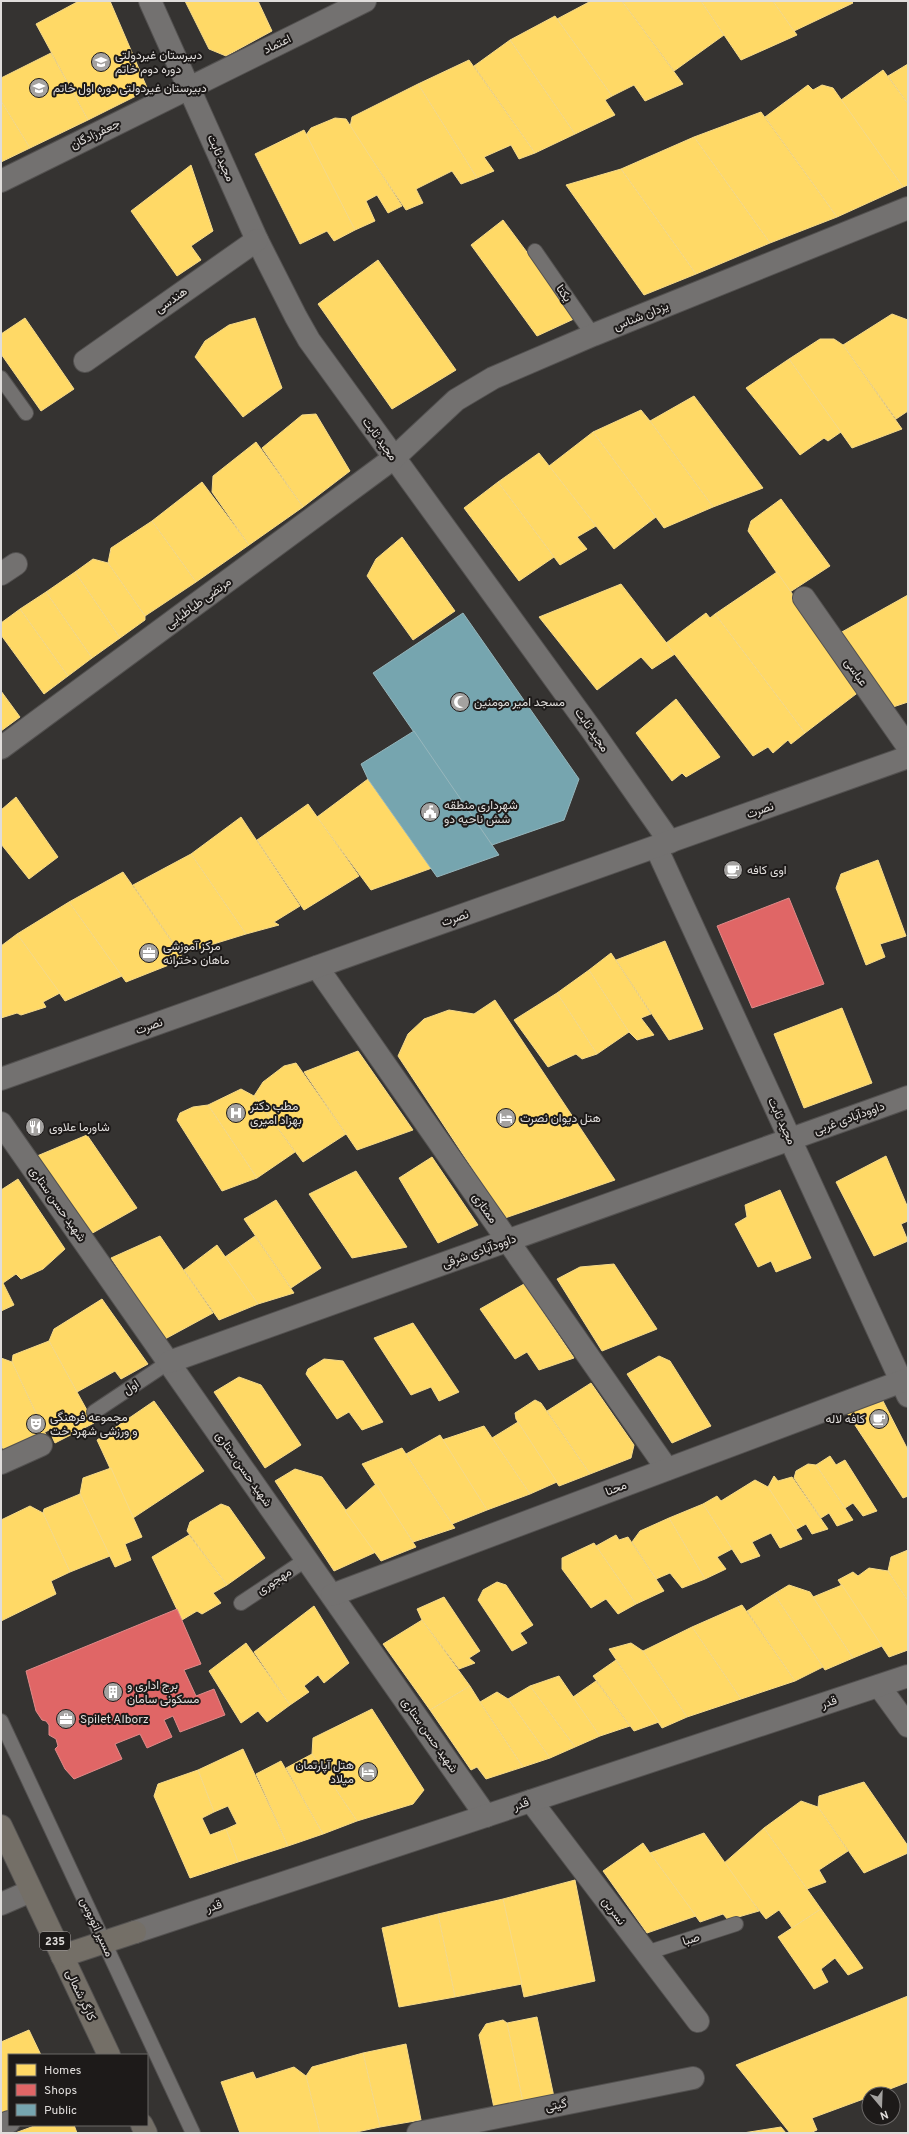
<svg xmlns="http://www.w3.org/2000/svg" width="909" height="2134" font-family="Overpass,Vazirmatn,sans-serif">
<rect width="100%" height="100%" fill="#353331"/>
<g fill="#ffd966" stroke="#f6da89">
<path d="M79 1H110L148 90 88 120 36 24Z"/>
<path d="M185 1H258L272 31 226 56 209 49Z"/>
<path d="M591 1H622L683 84 645 101 634 85 612 96 557 19Z"/>
<path d="M622 1H701L724 35 674 71Z"/>
<path d="M701 1H773L797 35 741 60Z"/>
<path d="M773 1H851L853 3 794 31Z"/>
<path d="M555 16 612 96 605 100 615 115 575 134 510 40Z"/>
<path d="M510 40 575 134 535 153 474 66Z"/>
<path d="M51 53 88 120 30 148 1 101V78Z"/>
<path d="M469 60 535 153 519 159 511 145 484 157 494 171 477 178 418 84Z"/>
<path d="M908 64V104L888 76Z"/>
<path d="M883 70 908 104V185L903 187 841 100Z"/>
<path d="M418 84 477 178 461 184 452 171 416 189 423 203 406 210 350 127 352 117Z"/>
<path d="M808 85 813 90 822 85 833 88 903 187 837 217 765 117Z"/>
<path d="M1 101 30 148 1 162Z"/>
<path d="M761 112 837 217 770 243 694 137Z"/>
<path d="M335 118 346 119 402 206 388 213 377 195 366 201 375 221 355 230 306 135 311 128Z"/>
<path d="M304 130 355 230 334 241 327 231 300 244 255 154Z"/>
<path d="M694 137 770 243 696 274 621 169Z"/>
<path d="M191 165 213 231 191 246 201 260 177 276 131 211Z"/>
<path d="M621 169 696 274 644 295 566 185Z"/>
<path d="M503 220 576 318 537 336 471 245Z"/>
<path d="M378 260 456 370 392 409 318 304Z"/>
<path d="M892 314 908 320V411L896 419 843 345Z"/>
<path d="M25 318 74 389 41 411 1 354V334Z"/>
<path d="M255 318 282 388 243 417 195 357 205 341 229 325Z"/>
<path d="M820 339H834L843 345 902 429 852 448 789 359Z"/>
<path d="M789 359 841 432 828 441 824 438 800 455 746 388Z"/>
<path d="M694 396 763 488 713 507 650 421Z"/>
<path d="M641 410 650 421 713 507 664 528 593 432Z"/>
<path d="M316 414 350 471 303 507 262 448 302 415Z"/>
<path d="M593 432 656 517 614 549 549 466Z"/>
<path d="M256 442 303 507 249 545 212 492 213 476Z"/>
<path d="M539 453 596 526 577 537 587 549 560 565 498 482Z"/>
<path d="M202 482 249 545 196 582 152 521Z"/>
<path d="M498 482 554 557 519 581 464 508Z"/>
<path d="M781 499 830 566 790 592 748 531 751 521Z"/>
<path d="M152 521 196 582 145 616 108 563 111 548Z"/>
<path d="M402 537 455 611 413 640 367 576 376 559Z"/>
<path d="M93 559 108 563 145 616V620L120 638 75 572Z"/>
<path d="M75 572 120 638 92 658 46 592Z"/>
<path d="M777 572 860 691 805 733 715 614Z"/>
<path d="M621 584 675 654 652 669 641 657 597 690 539 617Z"/>
<path d="M46 592 92 658 68 676 20 609Z"/>
<path d="M908 595V702L893 707 840 633Z"/>
<path d="M20 609 68 676 44 694 1 635V623Z"/>
<path d="M706 613 710 618 715 614 805 733 791 744 788 740 773 753 768 747 753 756 666 643Z"/>
<path d="M1 691 20 717 1 731Z"/>
<path d="M676 699 720 757 686 777 682 773 672 781 636 733Z"/>
<path d="M368 779 432 868 371 890 317 817Z"/>
<path d="M16 797 58 857 29 879 1 844V810Z"/>
<path d="M308 804 359 876 304 910 257 840Z"/>
<path d="M241 817 300 906 274 922 279 925 246 934 191 854Z"/>
<path d="M191 854 246 934 181 954 133 885Z"/>
<path d="M878 860 906 936 880 944 885 957 866 965 836 888 841 874Z"/>
<path d="M123 872 184 959 126 982 69 902Z"/>
<path d="M69 902 122 976 65 1001 17 934Z"/>
<path d="M17 934 60 993 43 1002 46 1007 21 1015 17 1013 1 1018V946Z"/>
<path d="M665 941 703 1029 669 1040 616 960Z"/>
<path d="M611 953 651 1014 641 1018 654 1035 637 1040 629 1032 589 970Z"/>
<path d="M589 970 629 1032 597 1054 557 993Z"/>
<path d="M557 993 597 1054 582 1059 576 1054 548 1067 514 1020Z"/>
<path d="M495 1000 615 1180 505 1218 398 1056 408 1034 424 1019 449 1010 474 1014Z"/>
<path d="M842 1008 872 1083 804 1108 774 1034Z"/>
<path d="M358 1051 413 1130 357 1150 304 1072Z"/>
<path d="M296 1063 346 1134 303 1162 254 1096 263 1082 284 1066Z"/>
<path d="M241 1089 254 1096 295 1152 257 1178 208 1105Z"/>
<path d="M208 1105 257 1178 222 1191 177 1120 180 1113 193 1107Z"/>
<path d="M87 1135 137 1208 89 1235 37 1156Z"/>
<path d="M886 1156 908 1208V1221L901 1224 908 1241 874 1256 836 1182Z"/>
<path d="M432 1157 478 1225 438 1243 399 1178Z"/>
<path d="M356 1171 407 1247 352 1258 309 1194Z"/>
<path d="M18 1179 65 1249 43 1269 21 1279 16 1274 3 1283 1 1279V1190Z"/>
<path d="M780 1190 811 1258 776 1272 771 1261 758 1267 735 1224 747 1217 745 1205Z"/>
<path d="M276 1200 321 1268 291 1288 244 1219Z"/>
<path d="M160 1236 213 1313 165 1339 111 1258Z"/>
<path d="M255 1236 294 1293 258 1304 225 1257Z"/>
<path d="M217 1245 258 1304 219 1320 184 1270Z"/>
<path d="M614 1264 657 1329 602 1351 557 1279 580 1267Z"/>
<path d="M1 1279 14 1305 1 1311Z"/>
<path d="M524 1284 574 1358 539 1370 527 1352 515 1359 480 1309Z"/>
<path d="M102 1299 148 1364 121 1379 115 1371 77 1392 49 1341 54 1329Z"/>
<path d="M413 1323 459 1392 439 1401 431 1387 411 1395 374 1338Z"/>
<path d="M49 1341 94 1423 55 1443 49 1430 45 1432 12 1362 13 1355Z"/>
<path d="M659 1356 670 1361 711 1426 672 1443 627 1374Z"/>
<path d="M1 1358 12 1362 46 1435 5 1453 1 1444Z"/>
<path d="M324 1359 343 1361 383 1422 362 1430 349 1412 337 1419 306 1374 308 1369Z"/>
<path d="M239 1377 261 1385 301 1445 265 1468 214 1392Z"/>
<path d="M591 1383 634 1445 631 1458 590 1474 547 1411Z"/>
<path d="M535 1400 541 1403 590 1474 559 1486 516 1419 515 1413Z"/>
<path d="M154 1401 204 1471 133 1518 97 1440Z"/>
<path d="M883 1401 908 1450V1496L903 1498 847 1413Z"/>
<path d="M518 1422 557 1482 530 1494 492 1438Z"/>
<path d="M484 1426 530 1494 487 1510 442 1440Z"/>
<path d="M440 1435 487 1510 452 1524 406 1454Z"/>
<path d="M402 1448 452 1524 455 1528 413 1542 362 1464Z"/>
<path d="M830 1456 836 1465 845 1460 877 1511 863 1516 853 1503 845 1508 816 1465Z"/>
<path d="M808 1464 816 1465 853 1520 837 1526 829 1513 821 1518 794 1478 796 1471Z"/>
<path d="M111 1468 142 1537 125 1544 131 1560 115 1567 80 1494 83 1478Z"/>
<path d="M295 1469 322 1477 376 1552 334 1571 275 1481Z"/>
<path d="M774 1476 778 1481 792 1477 828 1529 812 1534 806 1524 795 1530 768 1487Z"/>
<path d="M755 1480 768 1487 802 1539 780 1548 771 1533 752 1542 760 1556 741 1563 703 1504 717 1496 721 1501Z"/>
<path d="M376 1484 416 1547 381 1561 345 1511Z"/>
<path d="M80 1494 110 1556 70 1572 43 1513 44 1509Z"/>
<path d="M221 1504 229 1507 265 1558 227 1585 187 1531 190 1522Z"/>
<path d="M703 1504 732 1549 717 1557 726 1569 705 1579 669 1518Z"/>
<path d="M30 1506 43 1513 70 1572 51 1581 56 1594 1 1621V1520Z"/>
<path d="M669 1518 705 1579 682 1588 670 1573 656 1579 632 1542 640 1531Z"/>
<path d="M189 1535 227 1585 213 1593 221 1603 202 1614 197 1611 182 1620 152 1557Z"/>
<path d="M616 1535 619 1540 628 1537 664 1591 636 1604 596 1546Z"/>
<path d="M594 1543 636 1604 618 1614 606 1599 591 1608 562 1569V1558Z"/>
<path d="M908 1550V1601L888 1571 891 1557Z"/>
<path d="M869 1568 888 1571 908 1601V1650L889 1657 838 1580 853 1572 858 1576Z"/>
<path d="M497 1582 506 1585 533 1625 520 1633 527 1643 512 1651 478 1600 483 1590Z"/>
<path d="M789 1585 810 1592 853 1658 825 1670 774 1594Z"/>
<path d="M842 1585 882 1646 853 1658 813 1597Z"/>
<path d="M774 1594 823 1667 795 1681 747 1611Z"/>
<path d="M444 1597 480 1651 469 1658 475 1663 459 1669 422 1620 417 1609Z"/>
<path d="M742 1605 795 1681 741 1699 692 1627Z"/>
<path d="M314 1606 349 1663 324 1683 318 1675 304 1686 309 1692 290 1705 254 1652Z"/>
<path d="M422 1620 470 1686 430 1710 383 1644Z"/>
<path d="M692 1627 741 1699 687 1717 643 1651Z"/>
<path d="M246 1643 290 1705 267 1722 258 1711 241 1723 209 1671Z"/>
<path d="M631 1643 643 1651 687 1717 662 1728 609 1649Z"/>
<path d="M616 1660 659 1722 634 1731 593 1676Z"/>
<path d="M559 1676 600 1736 575 1747 530 1686Z"/>
<path d="M596 1681 630 1726 600 1736 573 1697Z"/>
<path d="M470 1686 485 1710 523 1767 486 1779 477 1767 471 1770 430 1710Z"/>
<path d="M530 1686 575 1747 550 1758 508 1699Z"/>
<path d="M497 1692 508 1699 550 1758 523 1767 480 1702Z"/>
<path d="M372 1709 424 1790 413 1804 357 1821 312 1754 313 1738Z"/>
<path d="M243 1749 288 1846 238 1862 226 1829 237 1824 228 1806 214 1812 198 1770Z"/>
<path d="M312 1754 357 1821 323 1834 286 1768Z"/>
<path d="M281 1761 323 1834 288 1846 256 1774Z"/>
<path d="M198 1770 214 1812 202 1818 210 1835 226 1829 238 1862 190 1878 154 1796 158 1784Z"/>
<path d="M864 1782 908 1846V1853L864 1873 818 1807 819 1796Z"/>
<path d="M801 1801 818 1807 848 1851 819 1870 826 1882 807 1889 764 1828Z"/>
<path d="M764 1828 821 1909 792 1928 779 1910 766 1919 723 1864Z"/>
<path d="M704 1833 759 1911 728 1920 723 1914 700 1922 650 1853Z"/>
<path d="M643 1843 650 1853 696 1916 647 1933 603 1871Z"/>
<path d="M575 1880 595 1981 524 1997 503 1899Z"/>
<path d="M503 1899 522 1984 455 1997 438 1914Z"/>
<path d="M821 1909 863 1968 848 1975 835 1958 821 1969 828 1982 814 1989 778 1937Z"/>
<path d="M438 1914 455 1997 399 2007 382 1928Z"/>
<path d="M908 1996V2082L877 2094H869V2097L812 2118 817 2130 810 2133H790L736 2065Z"/>
<path d="M537 2017 554 2097 523 2103 507 2023Z"/>
<path d="M503 2020 507 2023 523 2103 494 2108 479 2035 486 2024Z"/>
<path d="M29 2030 41 2055H9V2116L1 2119V2042Z"/>
<path d="M406 2044 421 2120 380 2127 363 2053Z"/>
<path d="M363 2053 380 2127 352 2133H320L306 2076 312 2067Z"/>
<path d="M294 2067 306 2076 320 2133H240L221 2082 253 2072 256 2079Z"/>
<path d="M37 2125H74L77 2133H15Z"/>
<path d="M781 2127 786 2133H743Z"/>
</g>
<g fill="#e06666" stroke="#e08a89">
<path d="M789 898 824 984 752 1008 717 926Z"/>
<path d="M177 1609 201 1664 184 1670 196 1696 214 1689 225 1715 180 1732 173 1716 164 1720 172 1737 147 1748 140 1734 115 1744 122 1759 74 1779 65 1769 55 1749 58 1746 56 1739 49 1735V1725L46 1721 42 1720 36 1711 26 1671Z"/>
</g>
<g fill="#76a5af" stroke="#96b6bc">
<path d="M463 613 579 779 564 820 492 845 373 673Z"/>
<path d="M414 731 492 845 499 855 437 877 368 779 361 764Z"/>
</g>
<g fill="none" stroke-linecap="round" stroke-linejoin="round">
<g stroke="#535150" stroke-width="16">
<g id="service">
<path d="M535 251 593 335"/>
<path d="M1 378 26 413"/>
<path d="M94 1412 169 1362"/>
<path d="M241 1603 307 1559"/>
<path d="M1 1721 193 2133"/>
<path d="M646 1953 736 1924"/>
</g>
</g>
<g stroke="#535150" stroke-width="24">
<g id="minor">
<path d="M150 1 257 240 296 317 309 340 591 729 670 842"/>
<path d="M1 181 365 1"/>
<path d="M85 361 257 240"/>
<path d="M1 574 16 564"/>
<path d="M804 598 908 747"/>
<path d="M1 748 394 458 456 400 493 378 593 335 908 208"/>
<path d="M656 847 908 1396"/>
<path d="M317 967 667 1469"/>
<path d="M1 1123 486 1816"/>
<path d="M169 1362 908 1097"/>
<path d="M1 1463 41 1445"/>
<path d="M332 1595 908 1379"/>
<path d="M879 1686 908 1726"/>
<path d="M531 1801 698 2021"/>
<path d="M1 1904 31 1891"/>
<path d="M1 2125 9 2122"/>
<path d="M418 2133 693 2078"/>
</g>
</g>
<g stroke="#535150" stroke-width="24">
<path id="tertiary" d="M135 1932 908 1676"/>
</g>
<g stroke="#535150" stroke-width="24">
<path id="secondary" d="M1 1079 908 757"/>
</g>
<g stroke="#535150" stroke-width="24">
<g id="primary">
<path d="M1 1826 109 2055"/>
<path d="M62 1956 135 1932"/>
<path d="M142 2125 146 2133"/>
</g>
</g>
<use href="#service" stroke="#737170" stroke-width="14"/>
<use href="#minor" stroke="#737170" stroke-width="22"/>
<use href="#tertiary" stroke="#737170" stroke-width="22"/>
<use href="#secondary" stroke="#737170" stroke-width="22"/>
<use href="#primary" stroke="#746f67" stroke-width="22"/>
</g>
<defs>
<g id="school-disc" transform="scale(1)"><circle r="9.5" fill="#a4a2a0" stroke="#1d1a19"/><path d="M0-5L7-2L0 1L-7-2ZM-4 1L0 2.5L4 1V4Q0 6-4 4Z" fill="#fff"/></g>
<g id="mosque-disc" transform="scale(1)"><circle r="9.5" fill="#a4a2a0" stroke="#1d1a19"/><path d="M3.5-4.9A6 6 0 1 0 3.5 4.9A5 5 0 1 1 3.5-4.9Z" fill="#fff"/></g>
<g id="civic-disc" transform="scale(1)"><circle r="9.5" fill="#a4a2a0" stroke="#1d1a19"/><path d="M-.6-6.5H3V-4.5H.6V-3L4-1V1h2V6H-6V1h2V-1L-.6-3ZM-1.2 2.5V6h2.4V2.5Z" fill="#fff"/></g>
<g id="cafe-disc" transform="scale(1)"><circle r="9.5" fill="#a4a2a0" stroke="#1d1a19"/><path d="M-5.5-4.5H6V0H3Q3 3.5 0 3.5H-2.5Q-5.5 3.5-5.5 0ZM3-3.2v2h1.7v-2ZM-6 4.5H4V6H-6Z" fill="#fff"/></g>
<g id="office-disc" transform="scale(1)"><circle r="9.5" fill="#a4a2a0" stroke="#1d1a19"/><path d="M-6-3h4V-5.5h4V-3h4V5H-6ZM-1-4.5V-3h2v-1.5ZM-6 0V1H6V0Z" fill="#fff"/></g>
<g id="hospital-disc" transform="scale(1)"><circle r="9.5" fill="#a4a2a0" stroke="#1d1a19"/><path d="M-5-5h3v3.5h4V-5h3V5h-3V1.5h-4V5h-3Z" fill="#fff"/></g>
<g id="hotel-disc" transform="scale(1)"><circle r="9.5" fill="#a4a2a0" stroke="#1d1a19"/><path d="M-6-4.5h1.5V1H6V5H4.5V3h-9V5H-6ZM-4 0a1.8 1.8 0 1 1 3.6 0ZM.5 0V-2.5h3Q6-2.5 6 0Z" fill="#fff"/></g>
<g id="restaurant-disc" transform="scale(1)"><circle r="9.5" fill="#a4a2a0" stroke="#1d1a19"/><path d="M-5-6h1v4h1v-4h1v4h1v-4h1v5L-1.5 .5V6h-2V.5L-5-1ZM5-6V6H3V1.5H1.5Q1.5-4 5-6Z" fill="#fff"/></g>
<g id="theatre-disc" transform="scale(1)"><circle r="9.5" fill="#a4a2a0" stroke="#1d1a19"/><path d="M-5-5.5Q0-4 5-5.5V0Q5 5 0 6Q-5 5-5 0ZM-3.3-2.5H-1v1.5H-3.3ZM1-2.5H3.3v1.5H1ZM-2.8 1Q0 5.5 2.8 1Z" fill="#fff"/></g>
<g id="building-disc" transform="scale(1)"><circle r="9.5" fill="#a4a2a0" stroke="#1d1a19"/><path d="M-4-6H4V6H1V3H-1V6H-4ZM-2.5-4.3h1.7v1.8h-1.7ZM.8-4.3h1.7v1.8H.8ZM-2.5-1h1.7V.8h-1.7ZM.8-1h1.7V.8H.8Z" fill="#fff"/></g>
</defs>
<g fill-rule="evenodd">
<use href="#school-disc" x="101" y="62"/>
<use href="#school-disc" x="39" y="88"/>
<use href="#mosque-disc" x="460" y="702"/>
<use href="#civic-disc" x="430" y="812"/>
<use href="#cafe-disc" x="733" y="870"/>
<use href="#office-disc" x="149" y="953"/>
<use href="#hospital-disc" x="236" y="1113"/>
<use href="#hotel-disc" x="506" y="1118"/>
<use href="#restaurant-disc" x="35" y="1127"/>
<use href="#cafe-disc" x="879" y="1419"/>
<use href="#theatre-disc" x="36" y="1424"/>
<use href="#building-disc" x="113" y="1692"/>
<use href="#office-disc" x="66" y="1719"/>
<use href="#hotel-disc" x="368" y="1772"/>
</g>
<g text-anchor="middle" stroke-width="4" stroke-linejoin="round" paint-order="stroke">
<rect fill="#1d1a19" stroke="#a6a2a1" stroke-width="1" x="40" y="1932" width="30" height="18" rx="3"/>
<g font-size="11" font-weight="bold" fill="#e0dddb">
<text x="55" y="1945">235</text>
</g>
<g font-size="12" fill="#e0dddb" stroke="#1d1a19">
<text transform="translate(277 44) rotate(-26)" y="4">اعتماد</text>
<text transform="translate(95 134) rotate(-26)" y="4">جعفرزادگان</text>
<text transform="translate(221 158) rotate(66)" y="4">مجید ثابت</text>
<text transform="translate(564 293) rotate(55)" y="4">یکتا</text>
<text transform="translate(171 300) rotate(-35)" y="4">هندسی</text>
<text transform="translate(641 316) rotate(-22)" y="4">یزدان شناس</text>
<text transform="translate(380 439) rotate(54)" y="4">مجید ثابت</text>
<text transform="translate(198 603) rotate(-36)" y="4">مرتضی طباطبایی</text>
<text transform="translate(856 672) rotate(55)" y="4">عباسی</text>
<text transform="translate(592 730) rotate(55)" y="4">مجید ثابت</text>
<text transform="translate(760 810) rotate(-20)" y="4">نصرت</text>
<text transform="translate(455 918) rotate(-19)" y="4">نصرت</text>
<text transform="translate(149 1026) rotate(-20)" y="4">نصرت</text>
<text transform="translate(849 1118) rotate(-20)" y="4">داوودآبادی غربی</text>
<text transform="translate(782 1121) rotate(65)" y="4">مجید ثابت</text>
<text transform="translate(58 1204) rotate(55)" y="4">شهید حسن ستاری</text>
<text transform="translate(485 1208) rotate(55)" y="4">ممتازی</text>
<text transform="translate(479 1251) rotate(-20)" y="4">داوودآبادی شرقی</text>
<text transform="translate(131 1387) rotate(-33)" y="4">اول</text>
<text transform="translate(244 1469) rotate(55)" y="4">شهید حسن ستاری</text>
<text transform="translate(616 1488) rotate(-21)" y="4">محنا</text>
<text transform="translate(274 1581) rotate(-33)" y="4">مهجوری</text>
<text transform="translate(829 1702) rotate(-18)" y="4">قدر</text>
<text transform="translate(430 1735) rotate(55)" y="4">شهید حسن ستاری</text>
<text transform="translate(521 1804) rotate(-18)" y="4">قدر</text>
<text transform="translate(214 1906) rotate(-18)" y="4">قدر</text>
<text transform="translate(614 1911) rotate(53)" y="4">نسرین</text>
<text transform="translate(97 1927) rotate(65)" y="4">مسیر اتوبوس</text>
<text transform="translate(691 1939) rotate(-18)" y="4">صبا</text>
<text transform="translate(81 1995) rotate(65)" y="4">کارگر شمالی</text>
<text transform="translate(556 2105) rotate(-11)" y="4">گیتی</text>
</g>
<g font-size="12" fill="#e0dddb" stroke="#1d1a19" text-anchor="start">
<text x="115" y="59">دبیرستان غیردولتی<tspan x="115" dy="14">دوره دوم خاتم</tspan></text>
<text x="53" y="92">دبیرستان غیردولتی دوره اول خاتم</text>
<text x="474" y="706">مسجد امیر مومنین</text>
<text x="444" y="809">شهرداری منطقه<tspan x="444" dy="14">شش ناحیه دو</tspan></text>
<text x="747" y="874">اوی کافه</text>
<text x="163" y="950">مرکز آموزشی<tspan x="163" dy="14">ماهان دخترانه</tspan></text>
<text x="250" y="1110">مطب دکتر<tspan x="250" dy="14">بهزاد امیری</tspan></text>
<text x="520" y="1122">هتل دیوان نصرت</text>
<text x="49" y="1131">شاورما علاوی</text>
<text x="50" y="1421">مجموعه فرهنگی<tspan x="50" dy="14">و ورزشی شهرد خت</tspan></text>
<text x="865" y="1423" text-anchor="end">کافه لاله</text>
<text x="127" y="1689">برج اداری و<tspan x="127" dy="14">مسکونی سامان</tspan></text>
<text x="80" y="1723">Spilet Alborz</text>
<text x="354" y="1769" text-anchor="end">هتل آپارتمان<tspan x="354" dy="14">میلاد</tspan></text>
</g>
</g>
<rect width="909" height="2134" fill="none" stroke="#e0dddb" stroke-width="4"/>
<rect x="8" y="2054" width="140" height="72" fill="#1d1a19" stroke="#6b6867"/>
<rect x="16" y="2064" width="20" height="12" fill="#ffd966" stroke="#6b6867"/>
<text x="44" y="2074" font-size="12" fill="#e0dddb">Homes</text>
<rect x="16" y="2084" width="20" height="12" fill="#e06666" stroke="#6b6867"/>
<text x="44" y="2094" font-size="12" fill="#e0dddb">Shops</text>
<rect x="16" y="2104" width="20" height="12" fill="#76a5af" stroke="#6b6867"/>
<text x="44" y="2114" font-size="12" fill="#e0dddb">Public</text>
<g transform="translate(881 2106) rotate(161)"><circle r="19" fill="#1d1a19" stroke="#6b6867"/>
<path d="M0-3L7 15L0 10L-7 15Z" fill="#a4a2a0"/>
<text y="-6" font-size="11" font-weight="bold" text-anchor="middle" fill="#e0dddb">N</text>
</g>
</svg>
